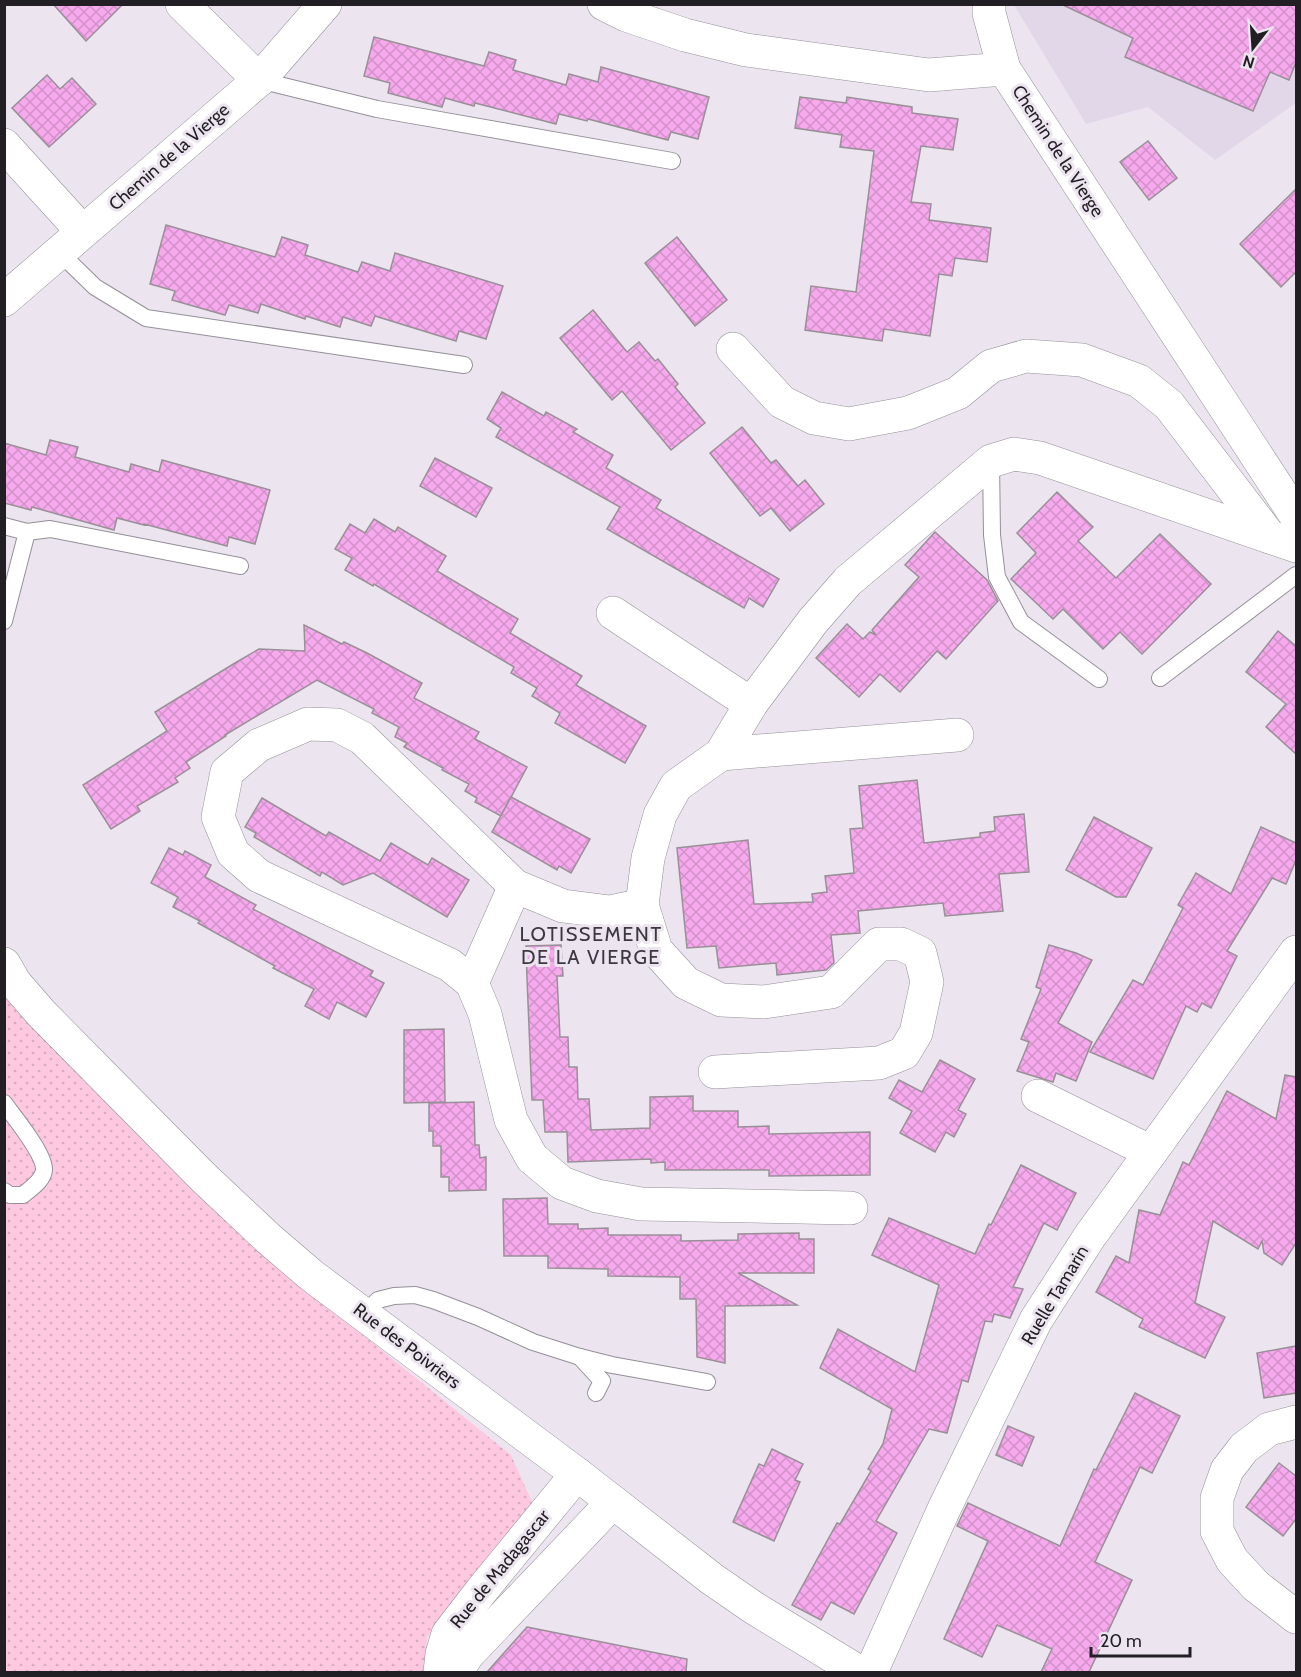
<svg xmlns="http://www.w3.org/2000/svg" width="1301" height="1677" font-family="Cabin,sans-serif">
<defs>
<pattern id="green-dots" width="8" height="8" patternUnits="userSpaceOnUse" patternTransform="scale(1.5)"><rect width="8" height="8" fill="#fec9e0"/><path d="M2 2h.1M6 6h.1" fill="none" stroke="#d9acc0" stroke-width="1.8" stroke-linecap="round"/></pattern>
<pattern id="building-cross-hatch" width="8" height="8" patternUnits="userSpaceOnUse" patternTransform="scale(1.5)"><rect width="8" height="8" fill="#f6a9ec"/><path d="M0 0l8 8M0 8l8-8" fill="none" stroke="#d391ca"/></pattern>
</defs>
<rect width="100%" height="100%" fill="#ece5f0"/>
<path fill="#e1d7e9" d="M1014 5H1296V103L1215 160 1148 107 1086 124Z"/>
<path fill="url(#green-dots)" d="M4 993 268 1258 511 1455 534 1506 427 1637 425 1672H5Z"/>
<g fill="url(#building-cross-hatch)" stroke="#999097" stroke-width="1.5">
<path d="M53 4H123L86 41Z"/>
<path d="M1061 4H1296V62L1289 80 1270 72 1253 111 1125 57 1133 38Z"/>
<path d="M374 37 484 66 489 52 516 60 513 70 566 85 569 74 598 82 601 67 709 97 698 139 671 132 668 140 588 119 587 121 559 114 556 124 475 103 474 106 445 98 442 107 388 93 390 83 364 76Z"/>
<path d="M47 75 60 89 72 78 96 104 49 147 12 108Z"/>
<path d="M800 97 846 103 847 97 912 107V113L958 119 953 150 921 146 911 202 931 204 929 220 991 228 987 262 955 258 952 276 939 274 930 336 884 329 882 341 805 330 811 286 856 292 874 151 840 147 842 135 795 128Z"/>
<path d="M1148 141 1177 178 1149 200 1120 162Z"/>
<path d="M1296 189V272L1281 287 1240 244Z"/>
<path d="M166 225 275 257 282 237 308 245 305 255 358 272 362 262 390 271 395 253 503 286 486 339 459 331 456 341 375 316 371 326 343 317 340 327 306 316 305 319 261 304 258 313 229 305 225 315 172 300 175 291 150 284Z"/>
<path d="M677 237 727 300 695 326 645 263Z"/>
<path d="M593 310 627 352 639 342 655 361 658 359 678 384 675 387 705 423 671 450 622 391 612 400 560 338Z"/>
<path d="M502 392 544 416 546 412 577 429 573 432 613 455 606 468 661 500 656 508 779 579 763 607 749 598 744 608 607 529 620 507 496 437 501 428 487 419Z"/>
<path d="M742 427 771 463 776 460 798 486 805 480 824 504 790 531 771 508 760 516 710 453Z"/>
<path d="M50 440 78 447 75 457 129 472 131 464 159 472 162 460 270 490 255 544 229 537 227 546 144 524V525L117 518 114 530 32 507 31 510 4 503V443L46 455Z"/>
<path d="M435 458 492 488 476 517 420 486Z"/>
<path d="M1057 492 1093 527 1078 541 1116 578 1160 534 1211 584 1142 654 1120 632 1103 649 1063 609 1053 619 1011 579 1036 553 1017 533Z"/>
<path d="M374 519 395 532 398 527 446 556 437 571 518 619 510 633 582 676 576 685 646 726 625 763 555 723 560 713 532 696 537 688 511 673 514 667 374 584 373 586 345 570 352 558 335 549 350 524 365 533Z"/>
<path d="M935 532 987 580 998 601 946 659 937 651 900 692 880 674 859 697 816 658 847 624 863 639 870 632 876 635 872 630 919 577 905 565Z"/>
<path d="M304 625 342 644 344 642 367 653 422 683 414 698 479 732 475 739 527 767 501 816 475 802 477 798 465 791 469 784 442 770 443 768 404 747 407 743 395 737 399 727 372 713 374 709 317 680 225 735 226 736 186 762 190 768 175 778 178 782 137 806 140 811 111 829 83 785 167 731 155 712 235 663 259 649 305 651Z"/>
<path d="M1278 631 1296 646V754L1266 727 1286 704 1246 672Z"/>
<path d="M917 780 924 843 980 837V833L995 831 994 817 1024 814 1029 872 999 874 1003 911 945 916 943 903 858 911 860 933 831 935 834 963 826 970 777 975 776 963 719 968 716 946 687 948 677 848 748 840 754 904 813 902 812 894 827 892 825 876 854 873 850 829 863 828 859 786Z"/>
<path d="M511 797 590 839 571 873 559 866 557 870 492 832Z"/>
<path d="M262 798 326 836 329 832 380 861 391 843 428 865 432 858 469 880 447 917 373 873 343 885 322 872 320 876 254 837 256 833 245 827Z"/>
<path d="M1094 817 1152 848 1126 897H1116L1066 870Z"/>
<path d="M1261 827 1296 843V860L1286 884 1272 878 1227 951 1237 956 1211 1008 1202 1003 1197 1012 1186 1006 1153 1079 1090 1052 1133 980 1143 985 1183 908 1178 905 1196 873 1231 894Z"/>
<path d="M169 848 183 855 185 851 211 865 205 877 256 905 253 909 373 971 370 976 384 983 366 1017 337 1002 329 1019 305 1006 314 989 273 968 275 966 198 923 200 921 173 907 178 897 151 883Z"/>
<path d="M561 945 563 976H557L560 1037H568L569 1067H577L578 1099H589L591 1130 650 1128V1097L693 1096V1111H738V1127L769 1126V1134L870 1132V1175L769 1176V1170H665V1162L651 1163V1159L568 1162 567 1132H545L543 1100H532L527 978 526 946Z"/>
<path d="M1049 945 1076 953 1092 960 1058 1023 1092 1042 1076 1081 1056 1073 1053 1082 1017 1071 1029 1042 1021 1039 1041 989 1036 987Z"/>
<path d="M444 1029 445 1102 404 1103V1030Z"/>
<path d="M940 1060 975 1079 958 1110 966 1114 954 1137 946 1132 935 1152 900 1133 912 1111 889 1098 899 1080 922 1092Z"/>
<path d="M1285 1075 1296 1077V1243L1282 1265 1264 1253 1262 1241 1258 1249 1213 1221 1195 1303 1225 1317 1205 1358 1139 1327 1143 1319 1096 1292 1116 1256 1129 1263 1139 1210 1160 1215 1183 1162 1189 1165 1227 1091 1276 1119Z"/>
<path d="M474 1102 475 1145H479L480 1158 486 1157V1190L449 1191V1177H441V1146H433V1131H429V1103Z"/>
<path d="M1021 1165 1076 1193 1057 1230 1044 1223 1013 1287 1023 1289 1010 1318 994 1314 992 1322 985 1321 968 1382 962 1380 947 1433 929 1429 876 1521 897 1533 854 1614 831 1602 821 1620 792 1605 837 1523 840 1524 871 1471 868 1469 883 1444 892 1409 820 1368 838 1329 915 1372 939 1285 872 1255 889 1218 975 1254 989 1224 991 1225Z"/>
<path d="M547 1198 548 1224H578V1229L608 1228V1235H681V1241L738 1240V1234L799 1233V1239H814V1273H738L797 1305 725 1306V1363L697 1357 696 1299H680V1277L608 1276V1269L548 1268V1256H504L503 1199Z"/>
<path d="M1296 1346V1393L1264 1398 1257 1353Z"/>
<path d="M1135 1393 1180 1416 1152 1473 1140 1467 1095 1562 1132 1580 1089 1672H1041L1052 1649 997 1625 982 1657 944 1639 988 1541 957 1526 968 1503 1060 1546 1094 1469 1096 1470Z"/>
<path d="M1008 1426 1034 1437 1022 1466 996 1455Z"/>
<path d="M772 1449 803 1464 795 1480 800 1482 774 1541 733 1522 759 1464 764 1466Z"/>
<path d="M1279 1463 1296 1476V1519L1283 1536 1246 1507Z"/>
<path d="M527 1627 687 1659 686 1672H487Z"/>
</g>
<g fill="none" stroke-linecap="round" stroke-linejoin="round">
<g stroke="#948f98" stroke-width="18">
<g id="service">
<path d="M259 80 377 109 672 161"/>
<path d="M59 252 95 287 146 318 464 365"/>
<path d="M991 461 992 535 997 577 1021 622 1099 679"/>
<path d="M4 526 27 532 50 529 240 566"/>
<path d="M4 621 27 532"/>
<path d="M1160 678 1296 575"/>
<path d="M4 1103C14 1117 45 1154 44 1170 43 1181 31 1188 23 1195H10L4 1191"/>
<path d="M364 1314 378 1300 394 1296 415 1295 433 1300 478 1317 533 1342 580 1357 612 1365 707 1382"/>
<path d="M580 1357 602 1381 596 1393"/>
</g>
</g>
<g stroke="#948f98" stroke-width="34">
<g id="minor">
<path d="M182 4 259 80"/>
<path d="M4 145 82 231"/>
<path d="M733 349 782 402 814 418 849 424 908 413 958 393 991 366 1026 356 1082 360 1139 381 1169 405 1270 537"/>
<path d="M613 613 751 704"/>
<path d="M721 754 957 735"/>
<path d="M642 905 610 912 563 906 515 886 362 738 337 725 308 724 259 745 227 772 218 817 233 853 259 876 450 965 472 983 485 1014 511 1120 532 1158 562 1183 597 1196 641 1204 851 1208"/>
<path d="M472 983 515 886"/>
<path d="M715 1072 879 1063 904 1053 916 1033 927 982 920 953 901 944H879L831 992 764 1002 721 1000 686 983 656 950 642 905 648 858 660 815 676 786 721 754 751 704 813 621 848 581 991 461 1014 454 1040 458 1296 546"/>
<path d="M1038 1096 1151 1152"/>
<path d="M1296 1422 1269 1429 1244 1448 1227 1470 1217 1498V1531L1232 1560 1256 1586 1296 1617"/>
<path d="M440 1672 442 1654 448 1634 482 1590 577 1474"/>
<path d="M456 1672 468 1654 613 1502"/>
<path d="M871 1672 944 1509 1036 1320 1090 1236 1296 952"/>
</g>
</g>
<g stroke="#948f98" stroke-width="34">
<g id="tertiary">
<path d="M604 4 626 15 685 35 746 50 929 75 1004 69"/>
<path d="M989 4V13L1004 69 1296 516"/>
<path d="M4 300 259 80 325 4"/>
<path d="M4 964 15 983 41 1013 114 1087 203 1177 269 1239 311 1275 577 1474 712 1579 754 1608 859 1672"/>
</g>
</g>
<use href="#service" stroke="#fff" stroke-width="16"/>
<use href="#minor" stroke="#fff" stroke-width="33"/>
<use href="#tertiary" stroke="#fff" stroke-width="33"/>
</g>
<g text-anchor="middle" stroke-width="6" stroke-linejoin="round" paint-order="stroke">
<g font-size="18" fill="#211f23" stroke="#ece5f0">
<text transform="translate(1058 151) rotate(57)" y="6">Chemin de la Vierge</text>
<text transform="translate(169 157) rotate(-41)" y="6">Chemin de la Vierge</text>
<text transform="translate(1055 1295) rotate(-59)" y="6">Ruelle Tamarin</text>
<text transform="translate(407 1346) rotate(37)" y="6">Rue des Poivriers</text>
<text transform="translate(500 1569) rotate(-51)" y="6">Rue de Madagascar</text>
</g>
<g font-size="20" letter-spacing="1.5" fill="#3c3740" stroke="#ece5f0">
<text x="591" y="941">LOTISSEMENT<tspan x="591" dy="23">DE LA VIERGE</tspan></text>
</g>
</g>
<rect width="1301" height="1677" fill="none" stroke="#211f23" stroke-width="12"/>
<g transform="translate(1253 48) rotate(197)" stroke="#ece5f0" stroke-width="4.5" paint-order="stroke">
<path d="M0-4.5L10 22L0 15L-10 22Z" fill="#211f23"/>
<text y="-9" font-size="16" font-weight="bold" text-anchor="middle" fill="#211f23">N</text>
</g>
<path d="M1091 1647v9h99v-9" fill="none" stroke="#211f23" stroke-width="3"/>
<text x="1100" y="1647" font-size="18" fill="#211f23" stroke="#ece5f0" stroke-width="4.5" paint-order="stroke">20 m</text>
</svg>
